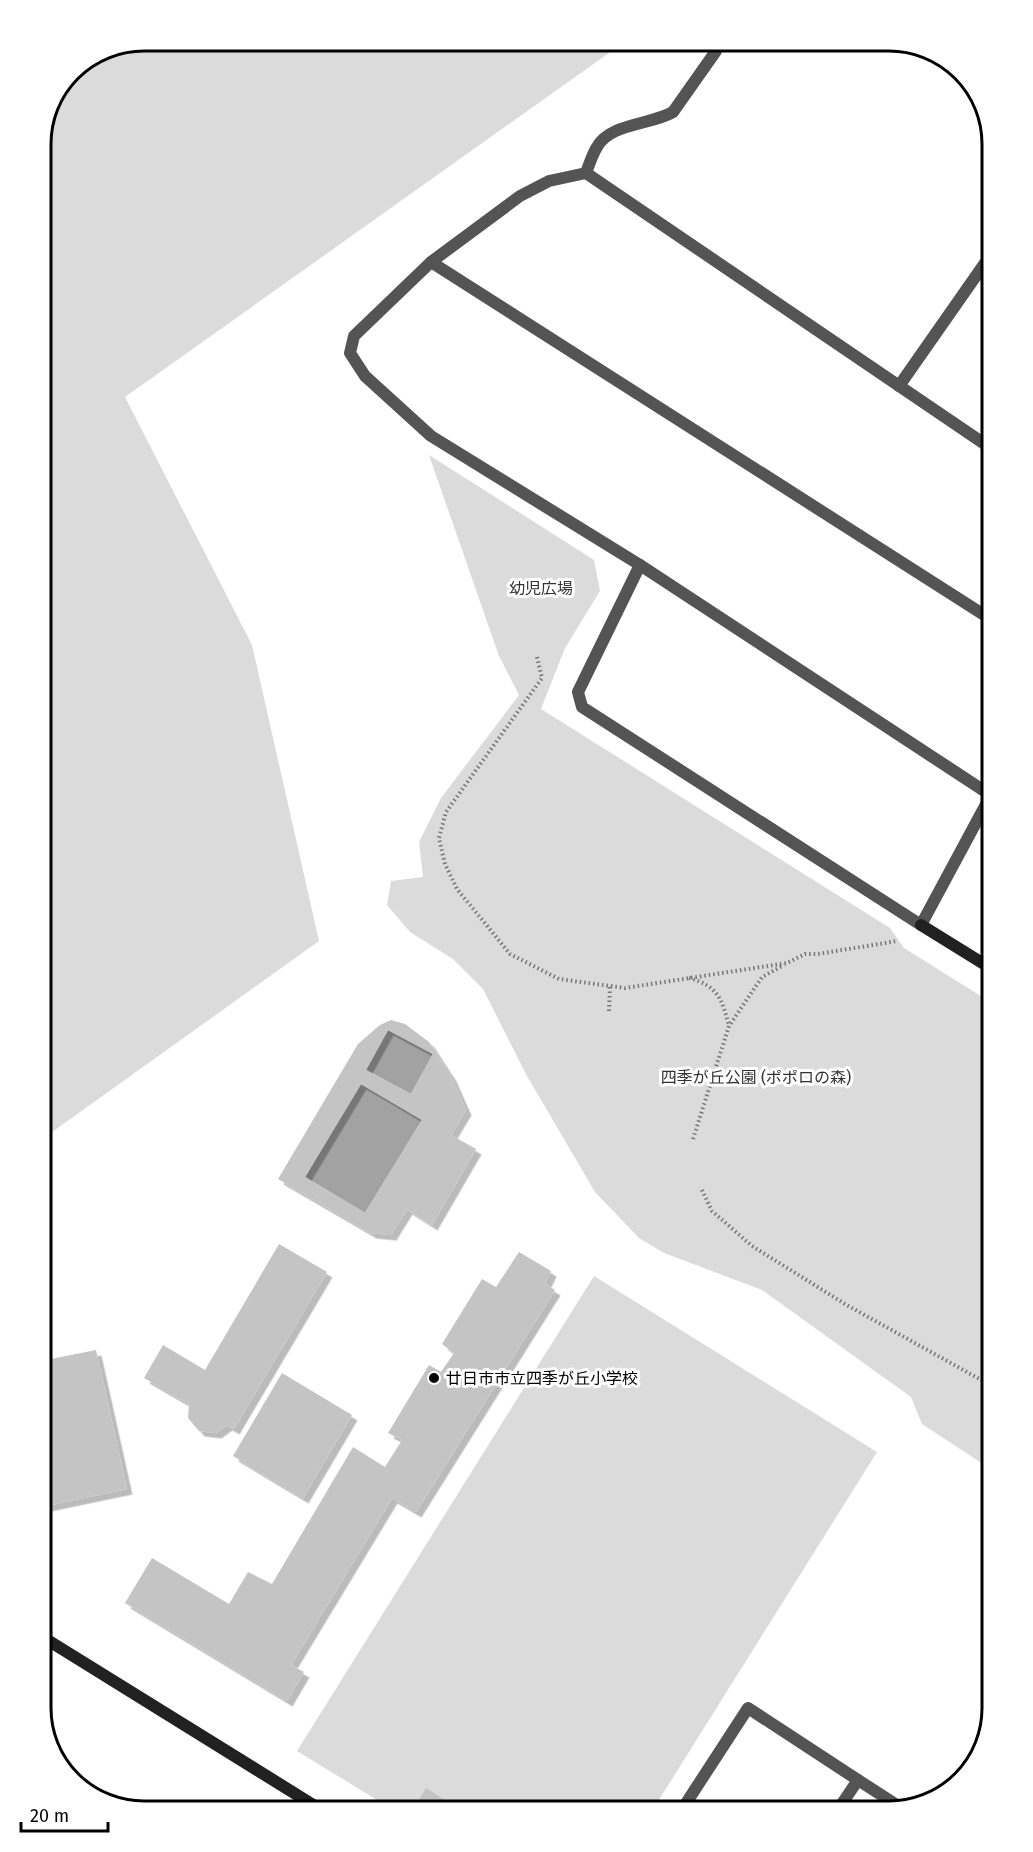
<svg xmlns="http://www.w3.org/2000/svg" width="1033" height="1852" font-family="'Fira Sans','Noto Sans JP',sans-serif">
<defs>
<filter id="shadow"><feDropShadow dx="5.5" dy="5.5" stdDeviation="0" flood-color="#0004"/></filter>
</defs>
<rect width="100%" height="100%" fill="#fff"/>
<g fill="#dbdbdb">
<path d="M623 43 125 397 252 645 319 941 41 1140V138L71 71 105 48Z"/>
<path d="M429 455 594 560 600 591 565 648 541 709 890 928 904 948 992 1003V1470L922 1424 911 1397 762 1290 664 1253 639 1238 595 1192 527 1076 483 989 453 959 410 932 387 905 391 881 423 877 419 842 441 798 519 695 499 656Z"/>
<path d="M594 1276 877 1452 652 1811H395L297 1751Z"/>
</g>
<g fill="#a2a2a2">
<path d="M388 1030 433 1054 411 1094 366 1070Z"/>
<path d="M361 1084 422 1120 365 1213 305 1177Z"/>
</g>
<g fill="#c4c4c4" fill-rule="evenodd" filter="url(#shadow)">
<path d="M391 1020 405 1024 429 1042 451 1076 466 1110 451 1135 476 1149 432 1225 407 1209 391 1235 371 1233 278 1179 358 1044 380 1025ZM388 1030 433 1054 411 1094 366 1070ZM361 1084 422 1120 365 1213 305 1177Z"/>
<path d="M279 1244 327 1272 234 1429 227 1425 216 1433 199 1431 188 1418 189 1404 144 1378 163 1345 205 1370Z"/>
<path d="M519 1252 551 1271 545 1284 555 1290 416 1512 392 1498 291 1665 304 1672 287 1701 125 1603 152 1558 229 1604 248 1572 272 1584 353 1447 385 1467 402 1440 388 1433 429 1365 441 1372 454 1353 442 1344 482 1279 496 1287Z"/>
<path d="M96 1350 127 1489 41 1507V1361Z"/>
<path d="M282 1373 352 1415 303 1498 233 1456Z"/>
<path d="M426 1788 463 1811H412Z"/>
</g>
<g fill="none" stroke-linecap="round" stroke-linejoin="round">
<g stroke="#767676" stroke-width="4" stroke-dasharray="1.5 3" stroke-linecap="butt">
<path d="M537 657 542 678 446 812 439 838 445 864 457 889 510 954 559 979 625 988 787 963 805 954H818L897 941"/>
<path d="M689 978C718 986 722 999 729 1026"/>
<path d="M609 1011 610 986"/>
<path d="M693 1139 729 1026 762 977 784 965"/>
<path d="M702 1190 712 1211 752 1246 845 1304 992 1386"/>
</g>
<path stroke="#545454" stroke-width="12" d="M586 173C589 165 592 155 597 147 610 123 651 125 673 112L716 51"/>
<g stroke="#545454" stroke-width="12">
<path d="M431 262 992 620"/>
<path d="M899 386 992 253"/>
<path d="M640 565 578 692 582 707 921 925 992 793"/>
<path d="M992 796 640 565 431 436 365 376 350 353 354 336 431 262 520 196 549 181 586 173 992 449"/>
<path d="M858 1780 903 1809"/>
<path d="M681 1811 748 1708 858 1780 837 1811"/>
</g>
<g stroke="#212121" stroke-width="12">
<path d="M921 925 992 969"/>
<path d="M41 1636 323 1811"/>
</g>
</g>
<circle fill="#000" stroke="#fff" stroke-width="2" cx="434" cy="1378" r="6"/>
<g text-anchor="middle" stroke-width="6" stroke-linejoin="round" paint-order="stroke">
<g font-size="16" fill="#323232" stroke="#fff">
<text x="541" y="594">幼児広場</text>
<text x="756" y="1083">四季が丘公園 (ポポロの森)</text>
</g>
<g font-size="16" fill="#000" stroke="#fff" text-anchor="start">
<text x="446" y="1384">廿日市市立四季が丘小学校</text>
</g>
</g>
<path d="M0 0H1033V1852H0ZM144 51H889A93 93 0 0 1 982 144V1708A93 93 0 0 1 889 1801H144A93 93 0 0 1 51 1708V144A93 93 0 0 1 144 51Z" fill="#fff" fill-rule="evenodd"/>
<path fill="none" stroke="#000" stroke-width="3" d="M144 51H889A93 93 0 0 1 982 144V1708A93 93 0 0 1 889 1801H144A93 93 0 0 1 51 1708V144A93 93 0 0 1 144 51Z"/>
<path d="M21 1822v9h87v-9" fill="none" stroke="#000000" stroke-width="3"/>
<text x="30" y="1822" font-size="18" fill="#000000" stroke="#ffffff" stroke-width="4.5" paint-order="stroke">20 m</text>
</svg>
